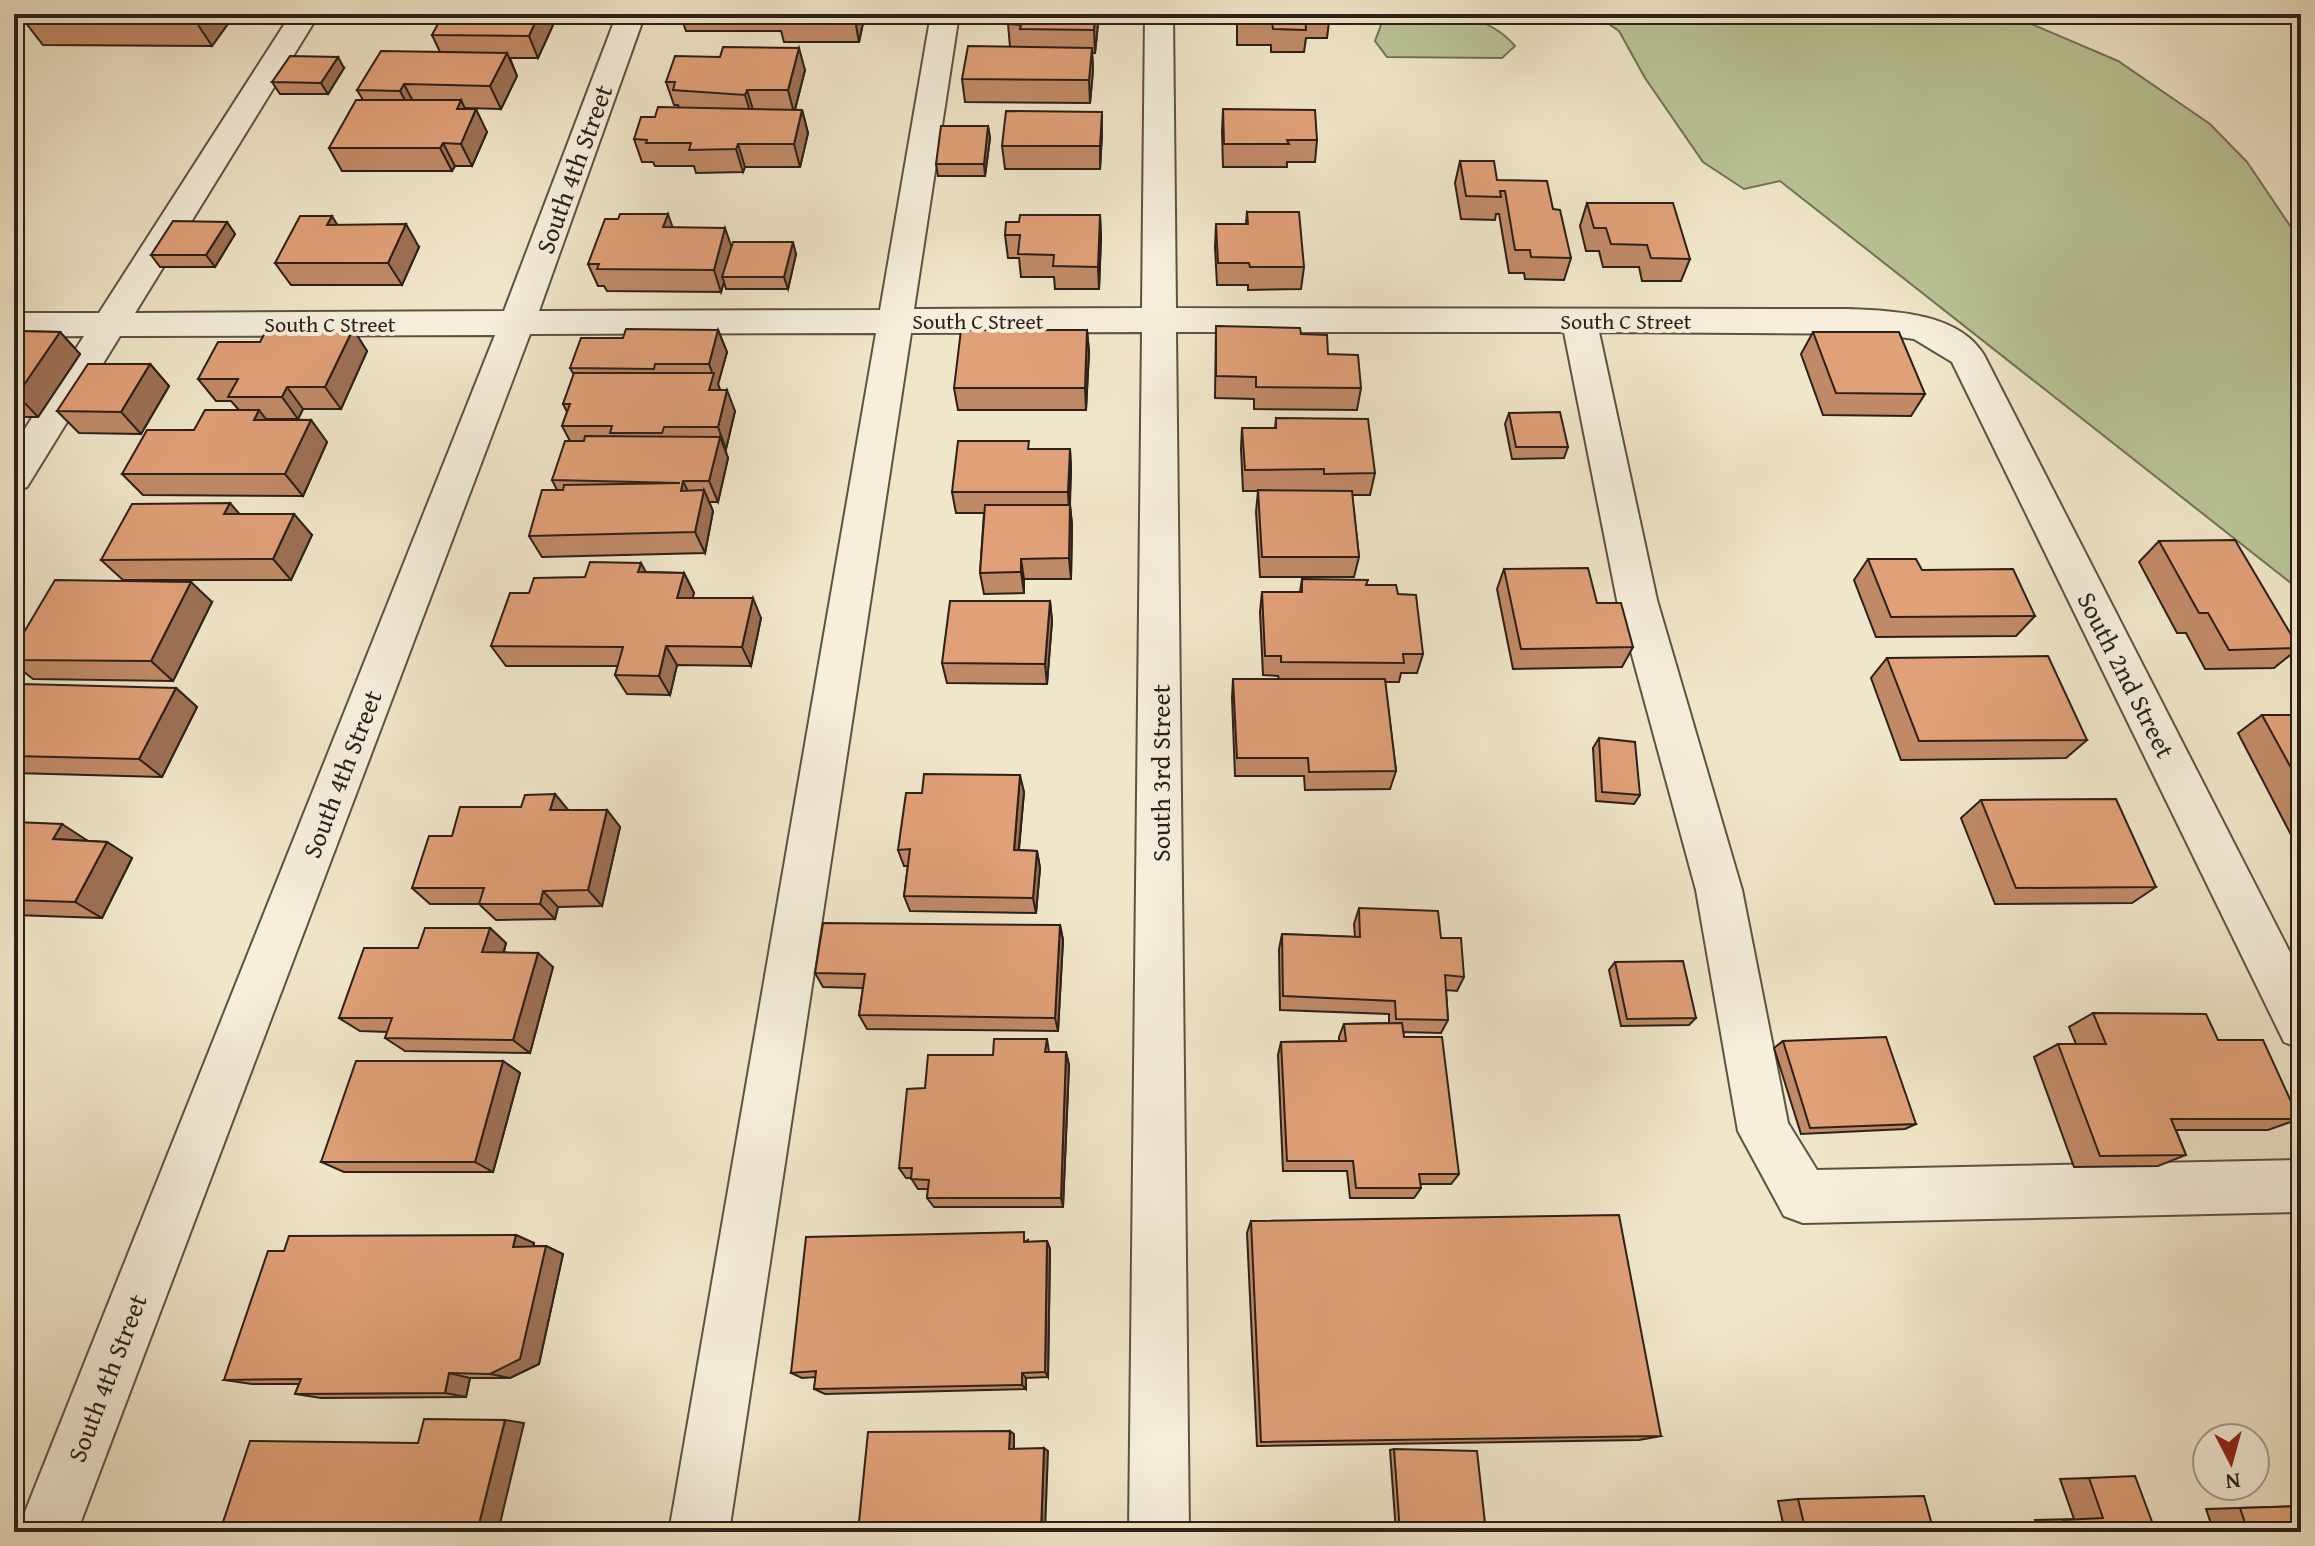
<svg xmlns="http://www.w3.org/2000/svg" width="2315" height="1546" font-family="'Gentium Book Plus',serif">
<rect width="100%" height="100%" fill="#f0e6c9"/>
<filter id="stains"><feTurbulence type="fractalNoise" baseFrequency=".0025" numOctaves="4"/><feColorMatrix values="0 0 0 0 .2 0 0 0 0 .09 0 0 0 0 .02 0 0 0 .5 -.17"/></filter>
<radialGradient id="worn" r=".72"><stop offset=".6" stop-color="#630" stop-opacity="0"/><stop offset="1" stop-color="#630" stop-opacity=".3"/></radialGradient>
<g fill="#bac496" stroke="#747258" stroke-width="2">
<path d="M1385 14C1431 14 1482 7 1515 46L1502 58 1387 57 1375 41Z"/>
<path d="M1594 14H2008L2118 61 2210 124 2247 162 2301 242V591L1780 181 1744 189 1703 162 1645 78 1619 31Z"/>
</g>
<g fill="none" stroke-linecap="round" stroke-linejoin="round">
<g stroke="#5e5145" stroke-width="4">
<path id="minor" d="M291 14H319L135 313 504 311 617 14H645L539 311 880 310 931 14H959L914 309 1142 308 1145 14H1173L1176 308 1848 309C1892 311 1958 312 1984 355L2301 974V1049L2284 1042 1952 362 1914 339 1880 334 1599 332 1657 600 1742 890 1788 1123 1817 1170 2301 1160V1212L1803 1223 1784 1216 1738 1131 1696 890 1617 600 1564 332H1176L1189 1532H1129L1142 332 911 333 729 1532H669L876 333 530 334 77 1532H17L495 335 120 336 27 487 14 491V446L84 336 14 337V313H99Z"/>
</g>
<use href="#minor" fill="#f5efdc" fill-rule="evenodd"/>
</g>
<g fill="#c18a67" stroke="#2d1f19" stroke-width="2">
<path d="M19 14H235L212 46 43 45Z"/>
<path d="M558 14 538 58H510L517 76 501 109 465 108 487 132 472 166H455L452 171H342L329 148 363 100 357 90 440 52 432 35Z"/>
<path d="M680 14H865L859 42H784L781 31H686Z"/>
<path d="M1099 14 1095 53H1092L1093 70 1090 103 965 102 962 79 1010 47 1008 24Z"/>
<path d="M1237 14H1330L1327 38H1306L1304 52H1271V45H1237Z"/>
<path d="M344 68 328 94H280L272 82Z"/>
<path d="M805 70 795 110H802L808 133 800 167H745L743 172 696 173 694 166H655L653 162H642L634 139 655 117 679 107 678 105H674L666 82Z"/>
<path d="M1223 109 1317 140 1315 162H1287V167H1223L1222 132Z"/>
<path d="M1102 112V134L1100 169H1005L1002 146Z"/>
<path d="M988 126 990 138 985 176H938L936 164Z"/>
<path d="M1460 161 1553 209 1571 258 1564 280 1525 279 1524 273H1509L1499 214H1496L1495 220 1461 219 1455 183Z"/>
<path d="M1587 203 1690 259 1681 281H1642L1639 267H1603L1599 251H1586L1580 226Z"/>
<path d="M1247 212 1304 267 1301 289 1248 290V285H1217L1215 247 1216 224H1246Z"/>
<path d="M1100 215 1101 238 1099 289H1055L1054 277H1021L1019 258H1008L1005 235 1019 222Z"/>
<path d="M618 219 673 228 731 246 796 254 788 289H726L724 282 721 292 607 291 604 286H598L588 264Z"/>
<path d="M227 222 235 234 215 267H160L151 255Z"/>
<path d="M419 247 402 285H291L275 263Z"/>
<path d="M1216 326 1301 334 1328 354 1361 388 1357 410 1254 409V399L1215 398Z"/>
<path d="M353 329 367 351 341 409H303L298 419H266L311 420 327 442 303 496 143 495 122 474 239 410 231 401H216L198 379 260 342Z"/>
<path d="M718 330 727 352 718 384 720 390 735 411 726 449H725L728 458 718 502H709L713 511 705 553 542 557 529 536 557 490 552 480 570 441 562 426 567 412 563 404 574 375 570 368 623 338Z"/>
<path d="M1087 330 1089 352 1086 410H958L954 388Z"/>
<path d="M14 331 60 332 80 354 38 417H14Z"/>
<path d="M1813 332 1925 394 1911 416 1823 415 1801 354Z"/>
<path d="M150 364 169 386 141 434 79 433 57 411Z"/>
<path d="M1509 413 1568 447 1564 458 1512 459 1505 424Z"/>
<path d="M1276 418 1375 473 1370 495H1352L1359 557 1354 577H1260L1256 512 1258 491H1243L1241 449 1242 428H1275Z"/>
<path d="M1030 449H1070L1071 470 1070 505 1072 525 1071 579H1024V593L984 594 980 573 984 513H956L952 492Z"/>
<path d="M239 514 312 535 291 580H123L101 560Z"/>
<path d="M2159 541 2299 648 2274 668 2205 669 2186 633H2177L2139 562Z"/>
<path d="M1868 559 1922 570 2035 616 2016 636 1876 637 1854 580Z"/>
<path d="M1504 569 1633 647 1622 667 1513 669 1497 589Z"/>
<path d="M646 572 684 573 694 593 692 598 761 618 751 666 677 665 670 695 627 694 615 675 618 666H506L491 646 529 593 585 577Z"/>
<path d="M1302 579 1367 585 1398 594 1423 654 1417 673H1401L1399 682H1385L1396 771 1390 789 1305 790 1304 776H1235L1232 698 1233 679H1279L1278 676 1263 675 1260 612 1262 592H1300Z"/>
<path d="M1050 601 1052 621 1047 684 947 683 942 663Z"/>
<path d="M212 602 173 681 33 679 14 664V649Z"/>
<path d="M1887 658 2087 740 2066 758 1901 760 1871 678Z"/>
<path d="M176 688 197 707 162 777 14 773V698Z"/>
<path d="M2262 715H2301V854L2238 733Z"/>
<path d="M1599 738 1640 795 1634 804 1596 801 1593 748Z"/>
<path d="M1024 792 1019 850 1037 851 1040 868 1036 913 910 911 904 896 908 866H904L898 850Z"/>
<path d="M1981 800 2156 887 2132 903 1995 904 1961 818Z"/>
<path d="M568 810H607L620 827 602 906 558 907 555 919 496 920 479 904H430L412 888 452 836Z"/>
<path d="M14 822 88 841 107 842 132 858 102 918 14 915Z"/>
<path d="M1359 908 1441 938 1464 977 1457 991 1446 990 1448 1020 1441 1033 1403 1032 1404 1037 1459 1174 1451 1184H1420L1421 1188 1414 1198H1350L1347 1171H1283L1278 1055 1281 1042 1339 1041V1037L1344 1024 1389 1023V1014L1280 1010 1279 949 1282 934 1355 937 1354 924Z"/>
<path d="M1060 925 1063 940 1058 1031 867 1029 859 1015 863 988 823 987 815 973Z"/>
<path d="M490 928 506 943 504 952 553 967 530 1053 405 1051 385 1038 388 1032 360 1031 339 1018 418 948Z"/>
<path d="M1615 962 1696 1018 1689 1025 1621 1026 1609 970Z"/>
<path d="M2093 1013 2218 1040 2299 1119 2268 1130H2176L2186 1155 2158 1166 2074 1167 2034 1057 2058 1044H2076L2069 1027Z"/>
<path d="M1047 1039 1049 1052H1066L1069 1065 1063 1207H934L927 1198 928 1189H918L911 1178H906L899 1168 925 1088 993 1055Z"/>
<path d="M1783 1041 1916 1124 1905 1129 1801 1134 1774 1048Z"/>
<path d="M503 1061 520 1073 493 1172H344L321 1162Z"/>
<path d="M1251 1221 1661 1436 1639 1440 1257 1446 1247 1233Z"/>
<path d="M516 1235 534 1243 533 1246H546L563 1254 539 1364 510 1378H470L466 1397 321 1398 295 1394 299 1384H252L224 1380Z"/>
<path d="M1028 1240V1242L1047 1241 1050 1249 1048 1377 1026 1378V1389L825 1394 814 1389 816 1377 802 1378 791 1373Z"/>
<path d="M1394 1449 1486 1532H1396L1390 1450Z"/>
<path d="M2089 1478 2154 1527 2171 1532H2039L2035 1520 2074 1519 2060 1479Z"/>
<path d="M1798 1499 1934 1532H1785L1778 1501Z"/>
<path d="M2301 1506V1532H2214L2206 1509Z"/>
</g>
<g fill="#9d7054" stroke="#2d1f19" stroke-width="2">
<path d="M191 14H235L212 46Z"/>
<path d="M539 14H558L538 58 529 36Z"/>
<path d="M854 14H865L859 42Z"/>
<path d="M1095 14H1099L1095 53 1094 30Z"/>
<path d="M799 48 805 70 794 113 788 90Z"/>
<path d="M1092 48 1093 70 1090 103 1089 80Z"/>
<path d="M507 53 517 76 501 109 490 86Z"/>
<path d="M338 57 344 68 328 94 321 83Z"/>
<path d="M404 84 416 107 412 114 400 91Z"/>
<path d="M747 90 754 113 752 118 745 95Z"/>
<path d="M461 100 471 121 476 109 487 132 472 166 461 144 457 109Z"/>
<path d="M802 110 808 133 800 167 794 144Z"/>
<path d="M1102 112V134L1100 169V146Z"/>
<path d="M988 126 990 138 985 176 984 164Z"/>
<path d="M443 143 455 166 452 171 440 148Z"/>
<path d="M738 144 745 167 743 172 736 149Z"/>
<path d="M668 214 676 237 663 227Z"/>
<path d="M1100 215 1101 238 1099 289 1098 267Z"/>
<path d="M332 216 346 239 327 225Z"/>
<path d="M227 222 235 234 215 267 206 255Z"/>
<path d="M406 224 419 247 402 285 388 263Z"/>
<path d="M725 228 733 251 722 277 724 282 721 292 714 270Z"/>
<path d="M793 242 796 254 788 289 784 277Z"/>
<path d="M353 329 367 351 341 409 325 387Z"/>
<path d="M718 330 727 352 718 384 722 395 709 390 713 375 709 364Z"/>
<path d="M1087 330 1089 352 1086 410 1085 388Z"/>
<path d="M60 332 80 354 38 417 17 395Z"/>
<path d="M150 364 169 386 141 434 121 412Z"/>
<path d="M287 387 303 409 298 419 282 397Z"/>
<path d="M727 390 735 411 726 449 718 427Z"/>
<path d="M259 410 276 432 254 420Z"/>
<path d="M311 420 327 442 303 496 285 474Z"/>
<path d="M14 437 18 441 14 447Z"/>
<path d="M720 437 728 458 718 502 709 481Z"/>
<path d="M1070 449 1071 470 1069 513 1068 492Z"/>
<path d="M683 481 693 502 681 491Z"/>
<path d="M704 490 713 511 705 553 695 532Z"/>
<path d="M230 503 248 524 224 514Z"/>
<path d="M1070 505 1072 525 1071 579 1069 558Z"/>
<path d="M294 514 312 535 291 580 273 559Z"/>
<path d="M1021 559 1024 579V593L1021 572Z"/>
<path d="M641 563 652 583 638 572Z"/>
<path d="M684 573 694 593 687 618 677 598Z"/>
<path d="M191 582 212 602 173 681 151 661Z"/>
<path d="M753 598 761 618 751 666 742 647Z"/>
<path d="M1050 601 1052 621 1047 684 1045 664Z"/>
<path d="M666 646 677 665 670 695 659 676Z"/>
<path d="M176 688 197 707 162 777 139 759Z"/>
<path d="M1020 775 1024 792 1017 867 1014 850Z"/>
<path d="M555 794 569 811 550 810Z"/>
<path d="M607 810 620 827 602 906 588 890Z"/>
<path d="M62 824 88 841 53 839Z"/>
<path d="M107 842 132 858 102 918 75 902Z"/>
<path d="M1037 851 1040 868 1036 913 1033 898Z"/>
<path d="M543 891 558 907 555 919 540 904Z"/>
<path d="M1060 925 1063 940 1058 1031 1055 1018Z"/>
<path d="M490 928 506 943 499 967 482 952Z"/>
<path d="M538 953 553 967 530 1053 513 1040Z"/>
<path d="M1066 1052 1069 1065 1063 1207 1061 1198Z"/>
<path d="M503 1061 520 1073 493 1172 475 1162Z"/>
<path d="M516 1235 534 1243 531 1255 513 1247Z"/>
<path d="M1047 1241 1050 1249 1048 1377 1045 1372Z"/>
<path d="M546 1246 563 1254 539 1364 510 1378 490 1374Z"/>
<path d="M449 1373 470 1378 466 1397 445 1393Z"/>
<path d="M1022 1373 1026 1378V1389L1022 1385Z"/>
<path d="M505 1420 524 1423 498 1532H477Z"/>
<path d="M1010 1431 1014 1434V1452L1009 1449Z"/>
<path d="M1044 1448 1048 1451 1045 1532H1041Z"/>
</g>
<g fill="#e0a078" stroke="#2d1f19" stroke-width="2">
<path d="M474 14H539L529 36 432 35 442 16H474Z"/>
<path d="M1010 14H1095L1094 30 1020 29 1021 25 1008 24Z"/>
<path d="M1238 14H1330V15H1305L1306 30 1273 29 1272 22H1238Z"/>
<path d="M968 46 1092 48 1089 80 962 79Z"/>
<path d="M723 47 799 48 788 90H747L745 95 673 90 675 82H666L675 56 720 57Z"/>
<path d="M381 51 507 53 490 86 404 84 400 91 357 90Z"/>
<path d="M290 56 338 57 321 83 272 82Z"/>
<path d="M356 100H461L457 109H476L461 144 443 143 440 148H329Z"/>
<path d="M658 107 802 110 794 144H738L736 149 689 150 691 143H646L647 140 634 139 641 117H655Z"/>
<path d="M1223 109 1315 110 1317 140H1287L1289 144H1224Z"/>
<path d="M1006 111 1102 112 1100 146H1002Z"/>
<path d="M941 126H988L984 164H936Z"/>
<path d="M1460 161H1494L1497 180 1547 181 1553 209 1560 210 1571 258 1531 257 1530 250H1515L1505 191H1500L1501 197 1466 196Z"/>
<path d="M1587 203H1673L1690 259 1651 258 1647 245 1611 244 1606 228H1594Z"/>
<path d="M1247 212H1299L1304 267H1250L1249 263H1218L1216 224H1248Z"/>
<path d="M620 214H668L663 227 725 228 714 270 597 269 599 264H588L605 219H618Z"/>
<path d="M1020 215H1100L1098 267 1053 266 1054 255 1018 254 1020 235H1005L1006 222H1019Z"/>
<path d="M300 216H332L327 225 406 224 388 263H275Z"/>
<path d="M173 221 227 222 206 255H151Z"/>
<path d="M733 242H793L784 277H722Z"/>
<path d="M1216 326 1300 328 1301 334 1327 335 1328 354 1358 355 1361 388 1256 387V377L1216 376Z"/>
<path d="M267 329H353L325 387H287L282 397H228L238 379H198L218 342H260Z"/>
<path d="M626 329 718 330 709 364H655L654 369 570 368 581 338H623Z"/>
<path d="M961 330H1087L1085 388H954Z"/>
<path d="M14 331 60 332 17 395H14Z"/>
<path d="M1813 332H1899L1925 394 1836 393Z"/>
<path d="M88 364H150L121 412 57 411Z"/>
<path d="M574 373H714L709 390H727L718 427H664L662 433H610L612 426H562L570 404H563Z"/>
<path d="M205 410H259L254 420H311L285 474H122L147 430H194Z"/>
<path d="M1560 412 1568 447H1516L1509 413Z"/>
<path d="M1276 418 1368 419 1375 473 1324 474V469L1245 470 1242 428H1276Z"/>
<path d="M585 436 720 437 709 481H683L681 491 704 490 695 532 529 536 542 490H563L564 485 680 483 552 480 565 441H584Z"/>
<path d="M958 441H1029L1028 449H1070L1068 492H952Z"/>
<path d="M1258 490 1352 491 1359 557H1262Z"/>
<path d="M230 503 224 514H294L273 559 101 560 132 504Z"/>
<path d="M985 505H1070L1069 558 1021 559V572L980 573Z"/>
<path d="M2235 540 2299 648 2229 650 2208 613H2199L2159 541Z"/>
<path d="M1868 559H1916L1922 570 2013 569 2035 616 1891 617Z"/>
<path d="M590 562 641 563 638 572 684 573 677 598H753L742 647 666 646 659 676 615 675 623 647 491 646 510 593H529L534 578 585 577Z"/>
<path d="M1588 568 1597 603H1621L1633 647 1521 649 1504 569Z"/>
<path d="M1302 579 1368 580 1366 585H1396L1398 594 1416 595 1423 654H1403L1404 663 1281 662V656H1265L1262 592H1302Z"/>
<path d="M55 580 191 582 151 661 14 660V649Z"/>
<path d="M950 601H1050L1045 664 942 663Z"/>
<path d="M2048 656 2087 740 1919 741 1887 658Z"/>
<path d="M1233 679H1385L1396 771 1309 772 1308 758H1237Z"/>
<path d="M22 684 176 688 139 759 14 756V698Z"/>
<path d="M2262 715H2301V786Z"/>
<path d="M1599 738 1635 742 1640 795 1602 792Z"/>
<path d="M924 774 1020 775 1014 850 1037 851 1033 898 904 896 910 849 898 850 906 793H922Z"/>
<path d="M555 794 550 810H607L588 890 543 891 540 904H479L484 888H412L429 836H452L460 807H521L525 795Z"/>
<path d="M2116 799 2156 887 2016 888 1981 800Z"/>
<path d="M14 822 62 824 53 839 107 842 75 902 14 900Z"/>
<path d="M1359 908 1438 911 1441 938H1461L1464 977 1445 975 1448 1020 1396 1019 1395 1001 1283 996 1282 934 1360 937Z"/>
<path d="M823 923 1060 925 1055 1018 859 1015 865 974 815 973Z"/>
<path d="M425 928H490L482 952 538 953 513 1040 385 1038 392 1018H339L364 948H418Z"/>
<path d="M1683 961 1696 1018 1627 1019 1615 962Z"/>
<path d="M2093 1013 2206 1014 2218 1040H2263L2299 1119H2171L2186 1155 2100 1156 2058 1044H2106Z"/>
<path d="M1402 1023 1404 1037H1442L1459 1174H1419L1421 1188H1356L1353 1161H1287L1281 1042 1346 1041 1344 1024Z"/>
<path d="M1886 1037 1916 1124 1810 1128 1783 1041Z"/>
<path d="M994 1039H1047L1045 1052H1066L1061 1198H927L929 1180 911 1179 912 1168H899L907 1089 925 1088 928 1055H993Z"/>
<path d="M356 1061H503L475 1162H321Z"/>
<path d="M1619 1215 1661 1436 1261 1442 1251 1221Z"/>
<path d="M1024 1232V1242L1047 1241 1045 1372 1022 1373V1385L814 1389 816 1371 791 1373 806 1237Z"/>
<path d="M516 1235 513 1247 546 1246 520 1359 490 1374 449 1373 445 1393 295 1394 301 1379 224 1380 268 1251H284L289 1236Z"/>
<path d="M424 1419 505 1420 477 1532H199L200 1529 221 1528 250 1441 418 1443Z"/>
<path d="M1010 1431 1009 1449 1044 1448 1041 1532H858L868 1432Z"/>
<path d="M1394 1449 1477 1451 1486 1532H1400Z"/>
<path d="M2135 1476 2154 1527H2169L2171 1532H2068L2063 1520 2103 1518 2089 1478Z"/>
<path d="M1924 1496 1934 1532H1806L1798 1499Z"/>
<path d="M2301 1506V1532H2248L2240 1508Z"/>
</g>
<g text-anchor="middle" stroke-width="8" stroke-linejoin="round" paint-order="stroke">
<g font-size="22" fill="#2d1f19" stroke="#f5efdc">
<text x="978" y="329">South C Street</text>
<text x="1626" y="329">South C Street</text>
<text x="330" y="332">South C Street</text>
</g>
<g font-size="26" fill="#2d1f19" stroke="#f5efdc">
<text transform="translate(574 169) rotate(-70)" y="9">South 4th Street</text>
<text transform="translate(2126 675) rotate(63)" y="9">South 2nd Street</text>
<text transform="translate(1161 773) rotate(-90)" y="9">South 3rd Street</text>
<text transform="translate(342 774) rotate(-69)" y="9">South 4th Street</text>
<text transform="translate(107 1378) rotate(-69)" y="9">South 4th Street</text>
</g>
</g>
<rect width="2315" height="1546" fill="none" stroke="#f0e6c9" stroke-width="48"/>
<rect x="16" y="16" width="2283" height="1514" fill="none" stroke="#2d1f19" stroke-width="4"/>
<rect x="24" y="24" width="2267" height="1498" fill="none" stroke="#2d1f19" stroke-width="2"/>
<g transform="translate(2231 1462) rotate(174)"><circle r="38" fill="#f5efdc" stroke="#a59c8e" stroke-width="2"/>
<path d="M0-6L14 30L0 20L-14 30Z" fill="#8f2418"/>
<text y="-12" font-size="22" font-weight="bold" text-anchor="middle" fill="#2d1f19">N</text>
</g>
<rect width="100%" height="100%" filter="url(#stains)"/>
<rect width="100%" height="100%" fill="url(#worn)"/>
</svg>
